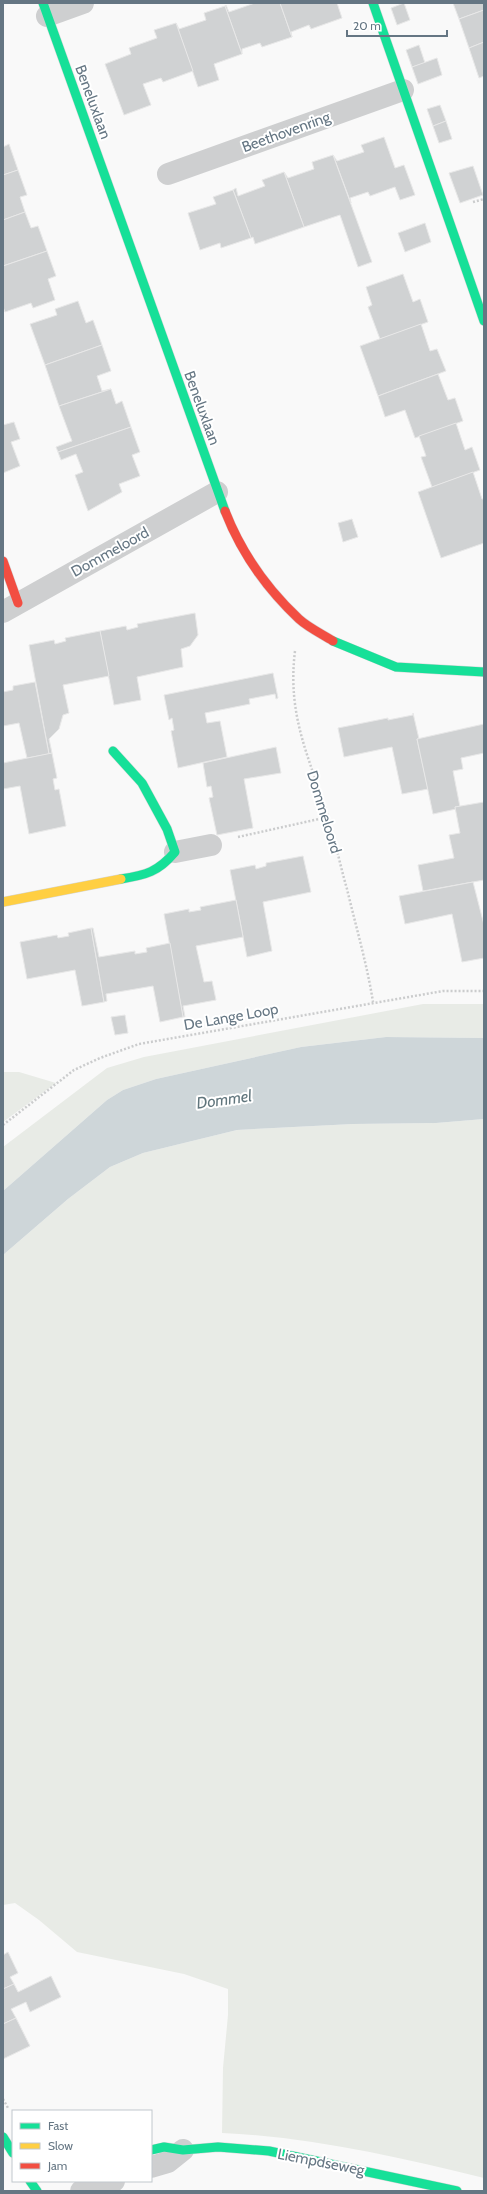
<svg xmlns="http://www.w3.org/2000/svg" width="487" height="2194" font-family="Cabin,sans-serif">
<rect width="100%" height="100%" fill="#f9f9f9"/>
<g fill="#e8ebe6">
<path d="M423 1004H484V1038L386 1037 301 1047 156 1079 123 1090 107 1100 3 1191V1147L107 1068 144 1057Z"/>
<path d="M3 1072H19L56 1083 3 1122Z"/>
<path d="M484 1119V2178C397 2157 312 2137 222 2133L223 2068 228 2015V1989L184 1974 77 1952 39 1920 15 1903 3 1905V1255L68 1199 110 1167 143 1153 237 1130 353 1124 436 1123Z"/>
</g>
<path fill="#ced6d9" d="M386 1037 484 1038V1119L436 1123 353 1124 237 1130 143 1153 110 1167 68 1199 3 1255V1191L107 1100 123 1090 156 1079 301 1047Z"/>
<g fill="#d0d2d3" stroke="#e8e8e8">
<path d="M255 3H280L292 37 262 47 260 43 242 49V54L225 6 226 5 229 12Z"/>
<path d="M280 3H337L342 18 311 29 309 25 291 32 292 37Z"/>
<path d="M404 3 410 20 397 25 391 8Z"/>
<path d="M453 3H484V10L459 19Z"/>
<path d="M225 6 242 54 214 64 219 80 198 87 176 23 179 29 206 20 204 13Z"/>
<path d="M484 10V42L469 48 459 19Z"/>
<path d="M176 23 193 71 163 82 161 78 143 84 151 105 124 115 105 64 131 54 129 48 157 38 154 30Z"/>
<path d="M484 42V76L479 78 469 48Z"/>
<path d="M419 45 425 63 412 67 406 50Z"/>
<path d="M437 58 442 75 418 84 412 67Z"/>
<path d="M440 105 446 121 433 126 427 109Z"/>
<path d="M446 121 452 139 439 143 433 126Z"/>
<path d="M384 137 395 168 404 165 415 195 400 200 395 187 370 196 368 192 350 198 351 203 333 155 337 161 364 152 361 145Z"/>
<path d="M9 144 18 170 3 175V147Z"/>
<path d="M333 155 372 262 358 267 340 215 304 227 284 172 288 178 314 169 312 162Z"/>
<path d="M473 166 483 195 460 203 449 173Z"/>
<path d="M18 170 27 195 20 197 25 212 3 220V175Z"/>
<path d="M284 172 304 227 255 244 253 237 251 238 233 190 236 188 238 196 265 186 262 180Z"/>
<path d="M233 190 251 238 221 248 220 243 200 250 188 213 216 204 213 197Z"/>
<path d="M25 212 31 228 38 226 47 251 3 266V220Z"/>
<path d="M425 223 431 242 405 252 398 233Z"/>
<path d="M47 251 56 276 48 279 55 300 33 308 31 303 5 312 3 307V266Z"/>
<path d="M403 274 413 302 420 299 428 322 380 339 368 307 372 305 366 287Z"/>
<path d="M78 301 86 323 93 320 102 345 45 365 30 324 57 315 55 309Z"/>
<path d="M421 324 430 351 437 349 446 371 378 396 360 346Z"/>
<path d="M102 345 111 371 97 376 102 391 111 389 59 406 45 365Z"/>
<path d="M438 374 448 400 455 398 463 421 415 438 405 410 385 417 378 396Z"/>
<path d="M111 389 116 404 122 401 131 427 58 452 56 447 72 441 59 406Z"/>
<path d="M14 422 20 439 11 442 20 466 3 473V425Z"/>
<path d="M456 423 465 450 472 447 480 470 432 487 421 457 426 456 419 436Z"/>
<path d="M131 427 140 452 132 455 140 476 119 484 122 492 88 511 75 475 83 472 76 454 61 460 58 452Z"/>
<path d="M473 472 482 499H484V543L441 558 418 492Z"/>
<path d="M352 519 358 537 343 542 338 523Z"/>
<path d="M195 613 198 635 190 646 181 649 183 667 137 677 141 700 114 705 100 631 126 626 127 630 138 627 137 624Z"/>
<path d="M100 631 109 676 63 685 69 713 63 715 59 729 49 739 52 753 49 754 29 645 54 640 55 644 66 641 65 638Z"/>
<path d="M273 673 278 698 276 699 275 694 249 699 250 704 205 713 207 723 220 721 227 757 178 768 171 731 174 730 172 718 169 720 164 695Z"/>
<path d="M35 682 49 754 27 758 19 723 3 726V692L13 690V686Z"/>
<path d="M413 713 419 739H417L428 789 402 794 392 747 344 757 338 728 388 718V720L413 715Z"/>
<path d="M484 724V753L461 758 463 769 453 771 460 807H455L456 809 433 814 417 739Z"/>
<path d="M276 747 281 773 244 779 253 828 217 835 209 798 213 797 211 786 207 787 203 763Z"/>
<path d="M52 753 57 778 53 779 55 790 59 789 66 826 29 834 20 786 3 789V763Z"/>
<path d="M484 802V880L423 891 418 865 454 858 449 835 460 833 455 807Z"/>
<path d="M303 856 311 892 263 902 272 951 247 957 230 870 255 865 256 869 266 866V863Z"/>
<path d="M473 882 484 925V958L462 962 452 914 405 924 399 896Z"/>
<path d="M236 900 243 937 196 946 204 982 212 981 216 1000 183 1006 185 1017H183L164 914 189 909V912L201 910 200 907Z"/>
<path d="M91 928 104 1002 82 1006 75 970 27 979 20 942 57 935 58 938 69 936 68 933Z"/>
<path d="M91 928H93L99 957 135 951V954L147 952 146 948 170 943 183 1017 160 1022 153 986 106 994 107 1001 104 1002Z"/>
<path d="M125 1015 128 1033 115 1035 111 1017Z"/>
<path d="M8 1952 18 1973 10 1977 14 1984 3 1989V1955Z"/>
<path d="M51 1976 61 1997 30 2012 26 2002 11 2009 16 2018 3 2024V1989L14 1984 18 1992Z"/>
<path d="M16 2018 30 2046 3 2059V2024Z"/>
</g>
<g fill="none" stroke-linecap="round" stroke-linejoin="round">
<g stroke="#d5d6d7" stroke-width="10">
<g id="fast">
<path d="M43 3 225 511"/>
<path d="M373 3 484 321"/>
<path d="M333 641 396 667 484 672"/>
<path d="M113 751 142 783 167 829 175 852C158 872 146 875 121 879"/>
<path d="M3 2137 13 2153"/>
<path d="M151 2150 164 2147 183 2150 218 2147 269 2151 457 2191"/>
<path d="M30 2181 37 2191"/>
</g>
</g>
<g stroke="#d5d6d7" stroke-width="10">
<path id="slow" d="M3 902 121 879"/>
</g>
<g stroke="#d5d6d7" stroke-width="10">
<g id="jam">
<path d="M225 511C241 552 267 589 299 619 309 628 322 634 333 641"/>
<path d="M3 561 18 603"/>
</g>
</g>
<g stroke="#cbcccd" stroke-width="2.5" stroke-dasharray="2 2" stroke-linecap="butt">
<path d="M473 202 484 199"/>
<path d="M295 651C287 716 309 757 328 816 335 840 340 865 347 889 356 927 367 964 373 1002"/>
<path d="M238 837 328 817"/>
<path d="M3 1125 74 1070 100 1058 139 1044 443 991H484"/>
<path d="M3 2099 8 2108"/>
</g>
<g stroke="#cecfd0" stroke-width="22">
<path d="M47 16 83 3"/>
<path d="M168 174 403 90"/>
<path d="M3 612 217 492"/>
<path d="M175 852 211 845"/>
<path d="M151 2167 168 2162 183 2150"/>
<path d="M81 2191 100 2190 114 2181"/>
</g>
<use href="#fast" stroke="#16e098" stroke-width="9"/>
<use href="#slow" stroke="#ffcf43" stroke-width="9"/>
<use href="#jam" stroke="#f24e42" stroke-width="9"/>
</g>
<g text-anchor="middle" stroke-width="4" stroke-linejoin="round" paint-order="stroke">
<g font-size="15" fill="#657683" stroke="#fff">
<text transform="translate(93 102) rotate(70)" y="5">Beneluxlaan</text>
<text transform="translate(286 132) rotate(-20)" y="5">Beethovenring</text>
<text transform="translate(202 408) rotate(70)" y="5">Beneluxlaan</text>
<text transform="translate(110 552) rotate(-29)" y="5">Dommeloord</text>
<text transform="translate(324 812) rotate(73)" y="5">Dommeloord</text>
<text transform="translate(231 1017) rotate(-10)" y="5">De Lange Loop</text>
<text transform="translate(321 2162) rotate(11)" y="5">Liempdseweg</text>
</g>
<g font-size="16" font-style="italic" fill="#60757c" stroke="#fff">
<text transform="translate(224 1099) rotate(-8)" y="6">Dommel</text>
</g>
</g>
<rect width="487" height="2194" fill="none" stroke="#657683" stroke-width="8"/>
<rect x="12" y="2110" width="140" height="72" fill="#ffffff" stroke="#c1c8cd"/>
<rect x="20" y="2123" width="20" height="6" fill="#16e098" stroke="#c1c8cd"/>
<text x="48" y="2130" font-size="12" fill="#657683">Fast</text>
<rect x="20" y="2143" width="20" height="6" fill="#ffcf43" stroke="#c1c8cd"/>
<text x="48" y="2150" font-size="12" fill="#657683">Slow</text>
<rect x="20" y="2163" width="20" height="6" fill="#f24e42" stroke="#c1c8cd"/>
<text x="48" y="2170" font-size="12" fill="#657683">Jam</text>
<path d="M347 30v6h100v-6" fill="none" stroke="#657683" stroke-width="2"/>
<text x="353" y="30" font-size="12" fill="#657683" stroke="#ffffff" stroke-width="3" paint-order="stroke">20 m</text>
</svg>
